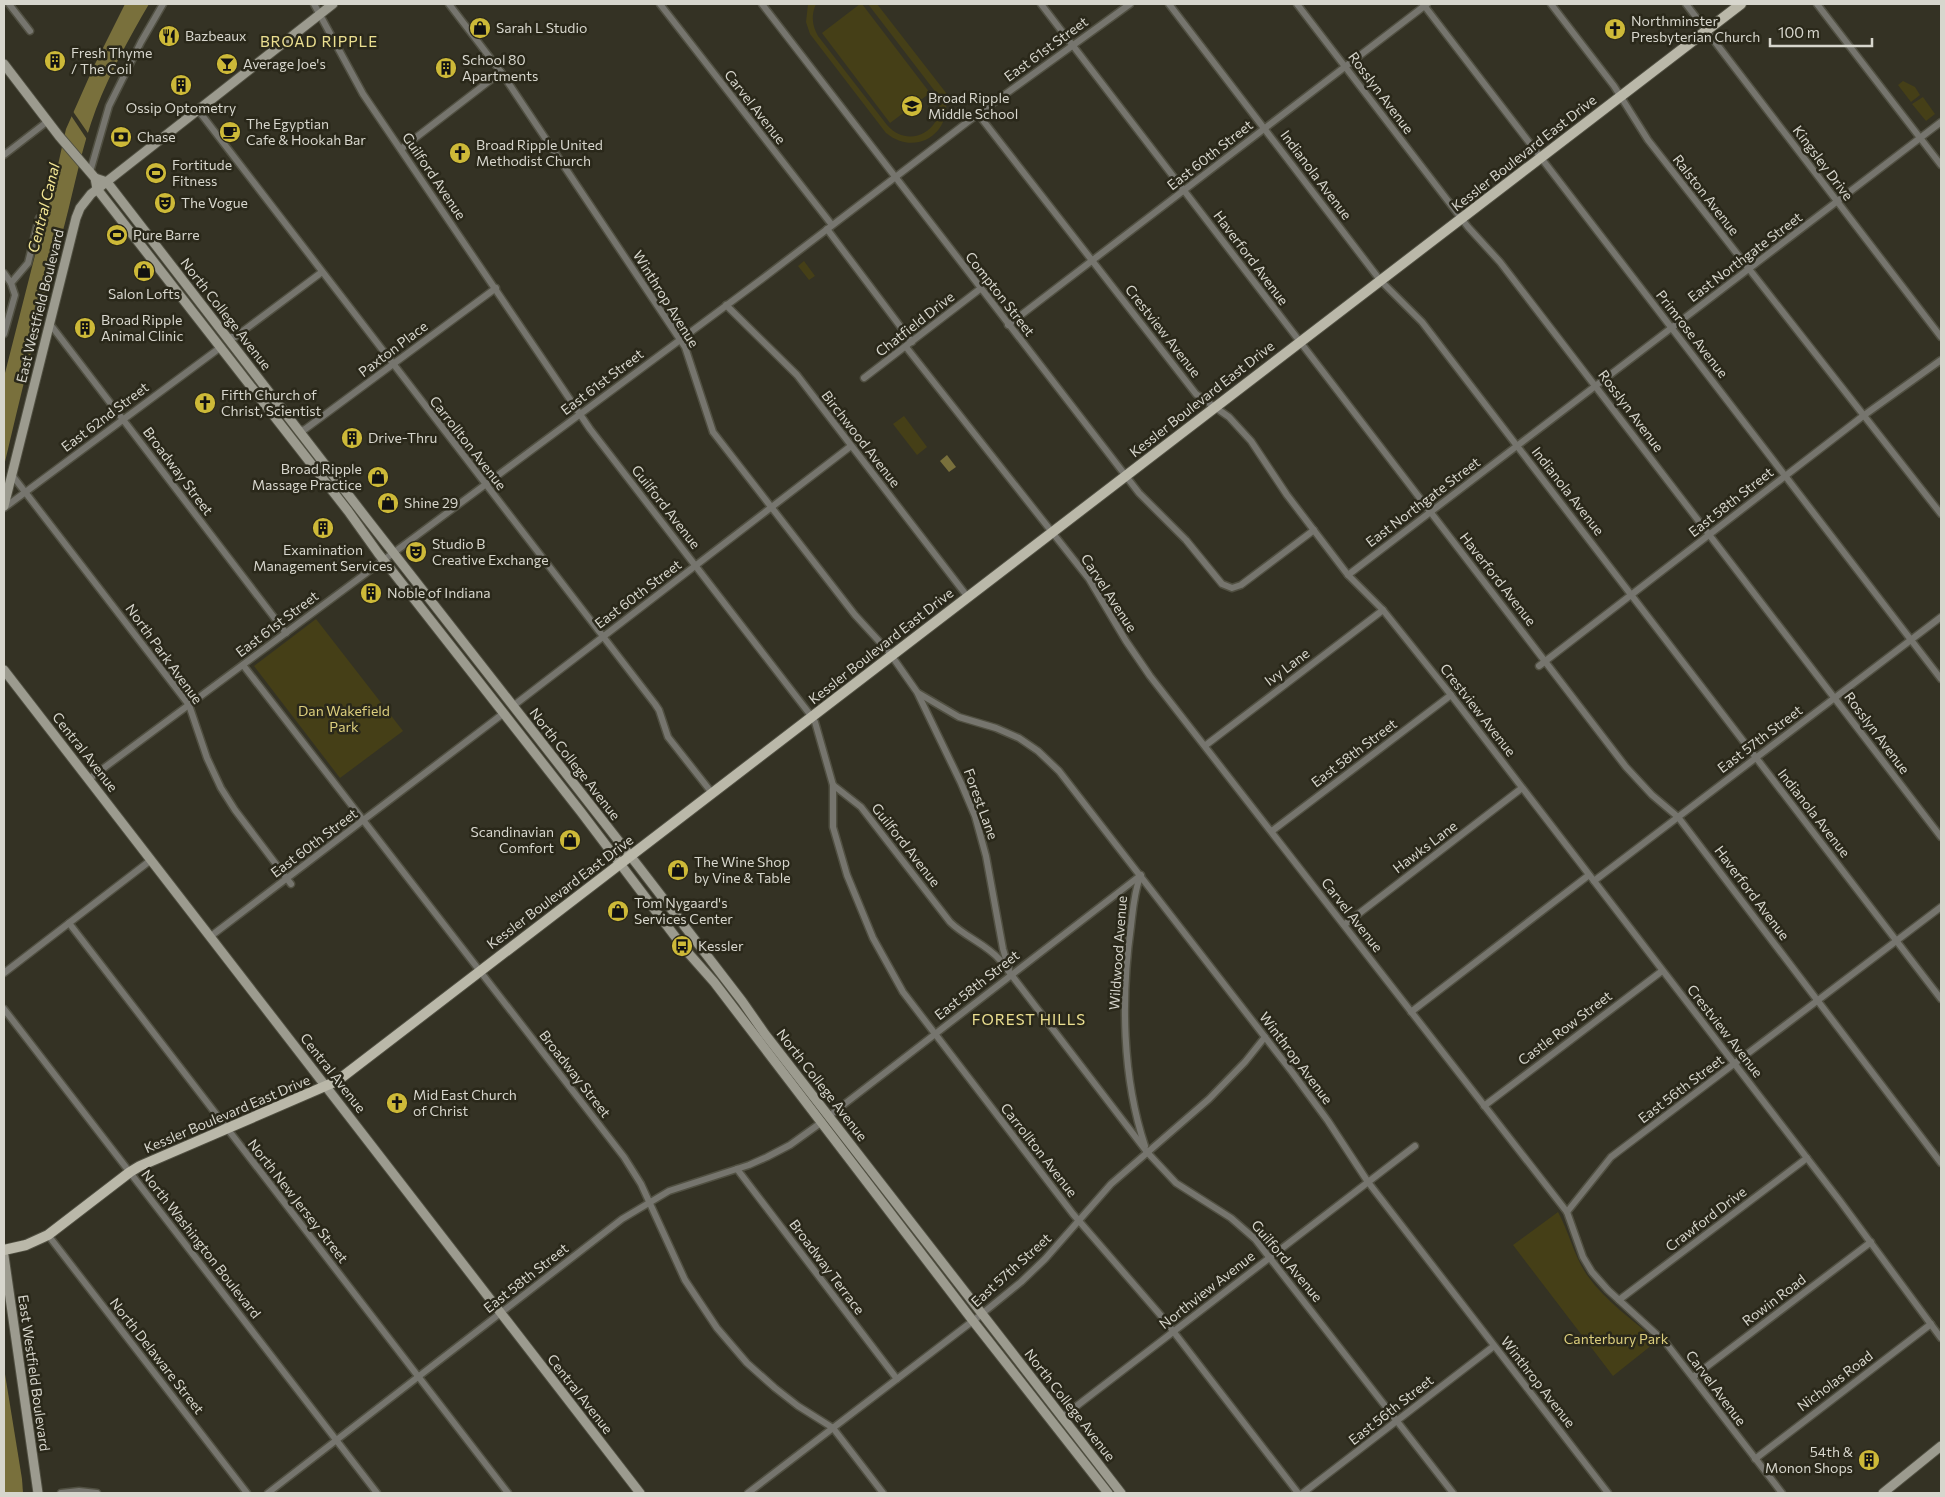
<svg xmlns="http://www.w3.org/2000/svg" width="1945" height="1497" font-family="Commissioner,sans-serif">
<rect width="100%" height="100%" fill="#343224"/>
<g fill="#453f17">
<path d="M808 4H816C811 15 812 25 818 36L887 125C912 154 954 123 934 90L868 4H877L950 98 946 100C950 136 914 156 886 133L810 34 806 22Z"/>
<path d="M860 4H862L930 93 890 123 822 33Z"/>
<path d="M1903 81 1915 87 1920 95 1911 102 1898 85Z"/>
<path d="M1923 97 1935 114 1926 121 1912 104Z"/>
<path d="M804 261 815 276 809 280 798 266Z"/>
<path d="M904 416 927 447 917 455 893 424Z"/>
<path d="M316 619 403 731 340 778 254 666Z"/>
<path d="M1558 1212C1569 1232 1574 1256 1587 1275 1605 1301 1633 1320 1657 1341L1613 1376 1513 1245Z"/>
</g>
<g fill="#79703c">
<path d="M125 4H149C129 38 110 73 96 109 82 146 75 185 65 223 43 303 23 385 4 466V377L45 216 47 214 66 129 94 66Z"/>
<path d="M947 455 956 467 949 472 940 461Z"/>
<path d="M4 1368 22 1479 23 1493H4Z"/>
</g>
<path fill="#343224" d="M72 110 90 136 88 141 70 114Z"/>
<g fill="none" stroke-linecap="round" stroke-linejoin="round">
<g stroke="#515042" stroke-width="9">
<g id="street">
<path d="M9 4 30 31"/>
<path d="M314 4 363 94 590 429 812 717 815 722 833 785 861 807 950 922C965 937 986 944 1000 960L1147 1152 1176 1183 1231 1218 1255 1239 1453 1493"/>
<path d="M449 4 501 72 685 347 713 432 855 615 889 652 917 692 961 783 975 816 986 856 1003 949 1009 969"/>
<path d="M660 4 832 225"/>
<path d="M762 4 1139 493 1186 540 1222 584 1232 588 1241 585 1314 530"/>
<path d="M1041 4 1626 767 1652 795 1678 817 1941 1163"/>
<path d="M1169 4 1380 280 1422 322 1941 999"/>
<path d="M1297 4 1468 227 1500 262 1941 837"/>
<path d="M1423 4 1941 679"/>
<path d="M1551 4 1614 86 1648 140 1941 514"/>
<path d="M1686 4 1941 337"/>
<path d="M1817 4 1941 165"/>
<path d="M198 110 655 704 659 710 668 737 712 793"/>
<path d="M978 114 1196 394 1229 417 1251 441 1287 495 1348 575 1383 610 1451 695 1840 1201 1941 1338"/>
<path d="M401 149 501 72"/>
<path d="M4 155 48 121"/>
<path d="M90 172 109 106 141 42 163 4"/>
<path d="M827 229 912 342"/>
<path d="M4 273 11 283"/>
<path d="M726 305 797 375 967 596"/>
<path d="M50 324 286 633"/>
<path d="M1008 325 1427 4"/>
<path d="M4 334 15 295 11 283 28 263 39 218"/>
<path d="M226 337H235L322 272"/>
<path d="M906 347 1089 579 1126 641 1150 676 1567 1212 1583 1257 1592 1272 1608 1290 1666 1343 1782 1493"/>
<path d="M864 378 980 289"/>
<path d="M297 429 304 430 496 288"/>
<path d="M12 475 189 705 207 758 221 788 235 810 291 884"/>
<path d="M4 508 221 347"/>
<path d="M1348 575 1941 122"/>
<path d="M243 665 624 1157 641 1184 685 1280 717 1328 747 1363 775 1388 798 1406 833 1428 883 1493"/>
<path d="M1539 666 1863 416 1941 360"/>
<path d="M918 693 959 717 996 728 1019 738 1038 751 1059 771 1292 1072 1328 1121 1368 1182 1608 1493"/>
<path d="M513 706 851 446"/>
<path d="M1206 745 1383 610"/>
<path d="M89 779 762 279 978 114 1130 4"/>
<path d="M833 785V827L847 875 873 938 903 992 1073 1214 1163 1318 1298 1493"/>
<path d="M1272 831 1451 695"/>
<path d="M1140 877C1134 893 1133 909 1131 926 1121 997 1122 1077 1145 1146"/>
<path d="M1594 881 1941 617"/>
<path d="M69 923 508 1493"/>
<path d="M1344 925 1522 788"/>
<path d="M211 936 504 713"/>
<path d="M4 973 151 860"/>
<path d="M4 1009 377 1493"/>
<path d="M1411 1012 1589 875"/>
<path d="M1484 1106 1662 971"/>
<path d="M829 1116 1141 875"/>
<path d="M737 1169 897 1379"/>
<path d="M1567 1212 1611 1157 1941 907"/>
<path d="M48 1235 247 1493"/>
<path d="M1619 1300 1807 1158"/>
<path d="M1693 1377 1871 1242"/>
<path d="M1061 1418 1415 1146"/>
<path d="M1755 1459 1931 1324"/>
<path d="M61 1493 79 1491 97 1493"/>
<path d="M268 1493 622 1219 669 1191 749 1165 767 1157 790 1145 822 1122"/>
<path d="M748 1493 978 1317 1021 1282 1045 1259 1111 1184 1209 1099 1245 1062 1265 1037"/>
<path d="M1303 1493 1494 1346"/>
</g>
</g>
<g stroke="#515042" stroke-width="11">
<g id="secondary">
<path d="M4 64 59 136 95 178 97 189 348 511 378 553 581 812 683 947 714 982 973 1321 1108 1493"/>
<path d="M95 178 107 182 367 519 639 867 742 1001 765 1034 1121 1493"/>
<path d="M4 506 76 218 80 208 91 194 333 4"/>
<path d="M4 670 640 1493"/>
<path d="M4 1256 38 1493"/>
<path d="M1883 1493 1941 1446"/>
</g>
</g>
<g stroke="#515042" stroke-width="12">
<path id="primary" d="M4 1250 26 1245 48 1235 130 1172 140 1166 337 1081 1741 4"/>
</g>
<use href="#street" stroke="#76756e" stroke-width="6"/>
<use href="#secondary" stroke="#9c9b8f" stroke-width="9"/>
<use href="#primary" stroke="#bab8a9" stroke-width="10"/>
</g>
<defs>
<g id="shop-disc" transform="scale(1.125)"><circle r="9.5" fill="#cdb938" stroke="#2a281a"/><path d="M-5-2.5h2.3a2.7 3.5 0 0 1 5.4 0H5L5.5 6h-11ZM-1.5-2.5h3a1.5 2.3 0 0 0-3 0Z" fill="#111"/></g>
<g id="church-disc" transform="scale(1.125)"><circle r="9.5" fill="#cdb938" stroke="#2a281a"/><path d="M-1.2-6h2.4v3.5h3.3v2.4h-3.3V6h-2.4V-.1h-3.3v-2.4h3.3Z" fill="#111"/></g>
<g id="restaurant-disc" transform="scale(1.125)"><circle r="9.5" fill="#cdb938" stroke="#2a281a"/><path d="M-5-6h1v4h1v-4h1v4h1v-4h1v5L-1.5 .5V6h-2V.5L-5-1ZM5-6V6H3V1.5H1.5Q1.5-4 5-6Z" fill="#111"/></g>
<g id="building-disc" transform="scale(1.125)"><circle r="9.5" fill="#cdb938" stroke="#2a281a"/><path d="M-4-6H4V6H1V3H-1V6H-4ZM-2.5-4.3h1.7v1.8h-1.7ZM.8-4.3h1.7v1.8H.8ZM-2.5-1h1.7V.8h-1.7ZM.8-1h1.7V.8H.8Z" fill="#111"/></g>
<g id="bar-disc" transform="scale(1.125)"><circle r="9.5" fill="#cdb938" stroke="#2a281a"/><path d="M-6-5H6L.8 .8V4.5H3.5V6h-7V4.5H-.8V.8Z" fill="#111"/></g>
<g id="school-disc" transform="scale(1.125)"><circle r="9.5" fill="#cdb938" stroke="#2a281a"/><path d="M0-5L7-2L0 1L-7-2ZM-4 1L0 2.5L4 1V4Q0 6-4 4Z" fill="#111"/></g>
<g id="cafe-disc" transform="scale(1.125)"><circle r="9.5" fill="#cdb938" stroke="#2a281a"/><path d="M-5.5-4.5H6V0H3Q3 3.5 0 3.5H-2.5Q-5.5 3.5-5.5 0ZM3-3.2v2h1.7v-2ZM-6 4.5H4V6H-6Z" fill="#111"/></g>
<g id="bank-disc" transform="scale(1.125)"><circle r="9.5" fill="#cdb938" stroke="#2a281a"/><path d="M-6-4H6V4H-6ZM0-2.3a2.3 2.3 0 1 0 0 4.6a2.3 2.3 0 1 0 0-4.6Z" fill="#111"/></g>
<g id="stadium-disc" transform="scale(1.125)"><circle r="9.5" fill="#cdb938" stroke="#2a281a"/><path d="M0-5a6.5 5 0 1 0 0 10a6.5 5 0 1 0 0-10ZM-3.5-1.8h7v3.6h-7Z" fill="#111"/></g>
<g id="theatre-disc" transform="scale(1.125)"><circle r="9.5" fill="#cdb938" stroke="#2a281a"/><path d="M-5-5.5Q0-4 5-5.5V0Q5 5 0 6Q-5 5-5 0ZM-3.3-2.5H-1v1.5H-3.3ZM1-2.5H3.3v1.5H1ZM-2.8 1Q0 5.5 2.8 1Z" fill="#111"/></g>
<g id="bus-disc" transform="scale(1.125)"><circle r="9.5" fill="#cdb938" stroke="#2a281a"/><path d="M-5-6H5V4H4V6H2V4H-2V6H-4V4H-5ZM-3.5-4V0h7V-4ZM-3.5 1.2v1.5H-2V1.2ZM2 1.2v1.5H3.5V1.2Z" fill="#111"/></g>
</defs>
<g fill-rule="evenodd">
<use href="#shop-disc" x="480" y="28"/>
<use href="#church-disc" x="1615" y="29"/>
<use href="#restaurant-disc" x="169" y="36"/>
<use href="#building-disc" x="55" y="61"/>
<use href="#bar-disc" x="227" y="64"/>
<use href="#building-disc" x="446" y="68"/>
<use href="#building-disc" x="181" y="85"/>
<use href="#school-disc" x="912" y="106"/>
<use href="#cafe-disc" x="230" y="132"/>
<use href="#bank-disc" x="121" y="137"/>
<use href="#church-disc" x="460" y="153"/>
<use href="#stadium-disc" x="156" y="173"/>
<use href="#theatre-disc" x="165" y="203"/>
<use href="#stadium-disc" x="117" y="235"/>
<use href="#shop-disc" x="144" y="271"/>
<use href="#building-disc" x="85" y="328"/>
<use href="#church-disc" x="205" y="403"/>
<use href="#building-disc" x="352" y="438"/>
<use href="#shop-disc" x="378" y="477"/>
<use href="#shop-disc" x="388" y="503"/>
<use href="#building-disc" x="323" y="528"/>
<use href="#theatre-disc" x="416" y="552"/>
<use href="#building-disc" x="371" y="593"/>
<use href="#shop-disc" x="570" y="840"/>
<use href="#shop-disc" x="678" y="870"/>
<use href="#shop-disc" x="618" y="911"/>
<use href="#bus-disc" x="682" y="946"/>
<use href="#church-disc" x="397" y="1103"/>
<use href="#building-disc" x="1869" y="1460"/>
</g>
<g text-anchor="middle" stroke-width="5" stroke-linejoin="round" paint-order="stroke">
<g font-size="14" fill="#d7d6cd" stroke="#2a281a" text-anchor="start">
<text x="1631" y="26">Northminster<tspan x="1631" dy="16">Presbyterian Church</tspan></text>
<text x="496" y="33">Sarah L Studio</text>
<text x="185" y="41">Bazbeaux</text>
<text x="71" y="58">Fresh Thyme<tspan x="71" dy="16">/ The Coil</tspan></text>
<text x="462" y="65">School 80<tspan x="462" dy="16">Apartments</tspan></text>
<text x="243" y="69">Average Joe's</text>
<text x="928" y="103">Broad Ripple<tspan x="928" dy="16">Middle School</tspan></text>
<text x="181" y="113" text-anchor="middle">Ossip Optometry</text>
<text x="246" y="129">The Egyptian<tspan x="246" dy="16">Cafe &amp; Hookah Bar</tspan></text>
<text x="137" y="142">Chase</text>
<text x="476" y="150">Broad Ripple United<tspan x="476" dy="16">Methodist Church</tspan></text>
<text x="172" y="170">Fortitude<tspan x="172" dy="16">Fitness</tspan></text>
<text x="181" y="208">The Vogue</text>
<text x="133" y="240">Pure Barre</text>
<text x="144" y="299" text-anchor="middle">Salon Lofts</text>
<text x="101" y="325">Broad Ripple<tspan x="101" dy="16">Animal Clinic</tspan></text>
<text x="221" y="400">Fifth Church of<tspan x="221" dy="16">Christ, Scientist</tspan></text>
<text x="368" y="443">Drive-Thru</text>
<text x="362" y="474" text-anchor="end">Broad Ripple<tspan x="362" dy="16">Massage Practice</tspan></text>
<text x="404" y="508">Shine 29</text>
<text x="432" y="549">Studio B<tspan x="432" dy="16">Creative Exchange</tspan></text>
<text x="323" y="555" text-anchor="middle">Examination<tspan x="323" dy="16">Management Services</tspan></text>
<text x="387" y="598">Noble of Indiana</text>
<text x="554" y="837" text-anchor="end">Scandinavian<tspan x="554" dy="16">Comfort</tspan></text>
<text x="694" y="867">The Wine Shop<tspan x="694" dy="16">by Vine &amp; Table</tspan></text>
<text x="634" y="908">Tom Nygaard's<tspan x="634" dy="16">Services Center</tspan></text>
<text x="698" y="951">Kessler</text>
<text x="413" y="1100">Mid East Church<tspan x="413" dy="16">of Christ</tspan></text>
<text x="1853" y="1457" text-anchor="end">54th &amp;<tspan x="1853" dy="16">Monon Shops</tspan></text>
</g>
<g font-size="14" fill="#d7d6cd" stroke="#2a281a">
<text transform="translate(1046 49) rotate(-36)" y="5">East 61st Street</text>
<text transform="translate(1381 93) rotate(53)" y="5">Rosslyn Avenue</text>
<text transform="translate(755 107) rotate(52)" y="5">Carvel Avenue</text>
<text transform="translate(1524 153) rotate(-38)" y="5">Kessler Boulevard East Drive</text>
<text transform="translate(1210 155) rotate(-38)" y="5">East 60th Street</text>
<text transform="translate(1823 163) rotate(53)" y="5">Kingsley Drive</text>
<text transform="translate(1316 175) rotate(53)" y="5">Indianola Avenue</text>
<text transform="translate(434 176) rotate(56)" y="5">Guilford Avenue</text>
<text transform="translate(1706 195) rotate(52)" y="5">Ralston Avenue</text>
<text transform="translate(1745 257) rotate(-37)" y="5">East Northgate Street</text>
<text transform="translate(1251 258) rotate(53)" y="5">Haverford Avenue</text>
<text transform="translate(1000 294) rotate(52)" y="5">Compton Street</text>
<text transform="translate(666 299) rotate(58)" y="5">Winthrop Avenue</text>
<text transform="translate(40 306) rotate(-76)" y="5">East Westfield Boulevard</text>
<text transform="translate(226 314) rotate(52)" y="5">North College Avenue</text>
<text transform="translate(915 324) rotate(-38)" y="5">Chatfield Drive</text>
<text transform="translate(1163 331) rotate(52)" y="5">Crestview Avenue</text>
<text transform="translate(1692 334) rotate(52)" y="5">Primrose Avenue</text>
<text transform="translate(393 349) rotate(-37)" y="5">Paxton Place</text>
<text transform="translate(602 382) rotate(-37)" y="5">East 61st Street</text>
<text transform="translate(1202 399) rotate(-38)" y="5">Kessler Boulevard East Drive</text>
<text transform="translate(1631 411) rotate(53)" y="5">Rosslyn Avenue</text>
<text transform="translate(105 417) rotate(-37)" y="5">East 62nd Street</text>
<text transform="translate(861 439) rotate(52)" y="5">Birchwood Avenue</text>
<text transform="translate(468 443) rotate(52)" y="5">Carrollton Avenue</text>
<text transform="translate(178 471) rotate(53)" y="5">Broadway Street</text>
<text transform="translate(1568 491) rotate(52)" y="5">Indianola Avenue</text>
<text transform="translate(1423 502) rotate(-37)" y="5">East Northgate Street</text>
<text transform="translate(1731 502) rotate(-38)" y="5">East 58th Street</text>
<text transform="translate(666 507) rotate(52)" y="5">Guilford Avenue</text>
<text transform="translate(1498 579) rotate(52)" y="5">Haverford Avenue</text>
<text transform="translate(1109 593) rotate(57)" y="5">Carvel Avenue</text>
<text transform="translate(638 594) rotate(-37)" y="5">East 60th Street</text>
<text transform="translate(277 624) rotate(-37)" y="5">East 61st Street</text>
<text transform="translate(881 646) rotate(-38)" y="5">Kessler Boulevard East Drive</text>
<text transform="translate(164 654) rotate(54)" y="5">North Park Avenue</text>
<text transform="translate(1287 667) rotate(-37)" y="5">Ivy Lane</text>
<text transform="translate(1478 710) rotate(52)" y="5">Crestview Avenue</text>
<text transform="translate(1877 733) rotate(53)" y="5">Rosslyn Avenue</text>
<text transform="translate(1760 739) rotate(-37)" y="5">East 57th Street</text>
<text transform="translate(85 752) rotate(52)" y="5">Central Avenue</text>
<text transform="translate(1354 753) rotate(-37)" y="5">East 58th Street</text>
<text transform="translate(575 764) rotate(52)" y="5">North College Avenue</text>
<text transform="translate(981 804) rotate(70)" y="5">Forest Lane</text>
<text transform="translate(1814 813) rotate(52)" y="5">Indianola Avenue</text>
<text transform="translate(314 843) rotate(-37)" y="5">East 60th Street</text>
<text transform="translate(906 845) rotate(52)" y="5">Guilford Avenue</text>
<text transform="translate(1425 847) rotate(-37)" y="5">Hawks Lane</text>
<text transform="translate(560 892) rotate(-37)" y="5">Kessler Boulevard East Drive</text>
<text transform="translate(1752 893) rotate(53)" y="5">Haverford Avenue</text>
<text transform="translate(1352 915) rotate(52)" y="5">Carvel Avenue</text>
<text transform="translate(1118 953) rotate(-86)" y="5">Wildwood Avenue</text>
<text transform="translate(977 985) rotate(-38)" y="5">East 58th Street</text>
<text transform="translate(1565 1028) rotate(-37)" y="5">Castle Row Street</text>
<text transform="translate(1725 1031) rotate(52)" y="5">Crestview Avenue</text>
<text transform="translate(1296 1058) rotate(53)" y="5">Winthrop Avenue</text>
<text transform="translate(333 1073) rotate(52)" y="5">Central Avenue</text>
<text transform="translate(575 1074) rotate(52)" y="5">Broadway Street</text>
<text transform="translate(822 1085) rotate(52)" y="5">North College Avenue</text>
<text transform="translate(1681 1089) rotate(-37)" y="5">East 56th Street</text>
<text transform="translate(227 1114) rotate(-23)" y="5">Kessler Boulevard East Drive</text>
<text transform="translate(1039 1150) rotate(52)" y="5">Carrollton Avenue</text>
<text transform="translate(298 1201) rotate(52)" y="5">North New Jersey Street</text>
<text transform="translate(1706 1219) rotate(-37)" y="5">Crawford Drive</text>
<text transform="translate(201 1244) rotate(52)" y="5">North Washington Boulevard</text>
<text transform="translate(1287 1261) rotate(50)" y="5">Guilford Avenue</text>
<text transform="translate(827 1267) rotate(53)" y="5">Broadway Terrace</text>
<text transform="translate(1011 1270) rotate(-42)" y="5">East 57th Street</text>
<text transform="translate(526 1278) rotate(-38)" y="5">East 58th Street</text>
<text transform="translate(1207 1290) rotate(-38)" y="5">Northview Avenue</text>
<text transform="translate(1774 1300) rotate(-37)" y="5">Rowin Road</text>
<text transform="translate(157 1356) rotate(52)" y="5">North Delaware Street</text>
<text transform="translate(34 1373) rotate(82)" y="5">East Westfield Boulevard</text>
<text transform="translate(1835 1381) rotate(-37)" y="5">Nicholas Road</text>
<text transform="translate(1538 1382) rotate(52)" y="5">Winthrop Avenue</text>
<text transform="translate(1716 1388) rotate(53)" y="5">Carvel Avenue</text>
<text transform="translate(580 1394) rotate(52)" y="5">Central Avenue</text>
<text transform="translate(1070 1405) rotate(52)" y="5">North College Avenue</text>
<text transform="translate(1391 1410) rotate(-38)" y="5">East 56th Street</text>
</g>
<g font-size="14" fill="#dcce7d" stroke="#2a281a">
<text x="344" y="716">Dan Wakefield<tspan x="344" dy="16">Park</tspan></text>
<text x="1616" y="1344">Canterbury Park</text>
</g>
<g font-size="15" letter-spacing="1" fill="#ece091" stroke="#2a281a">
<text x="319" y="47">BROAD RIPPLE</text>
<text x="1029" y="1025">FOREST HILLS</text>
</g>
<g font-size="15" font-style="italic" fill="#f3e694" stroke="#2a281a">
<text transform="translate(44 208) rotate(-76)" y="5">Central Canal</text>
</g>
</g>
<rect width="1945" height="1497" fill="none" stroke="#d7d6cd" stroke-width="10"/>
<path d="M1770 38v8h102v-8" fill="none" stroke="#d7d6cd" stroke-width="2.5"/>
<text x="1778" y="38" font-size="15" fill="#d7d6cd" stroke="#2a281a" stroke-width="4" paint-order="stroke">100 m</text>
</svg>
